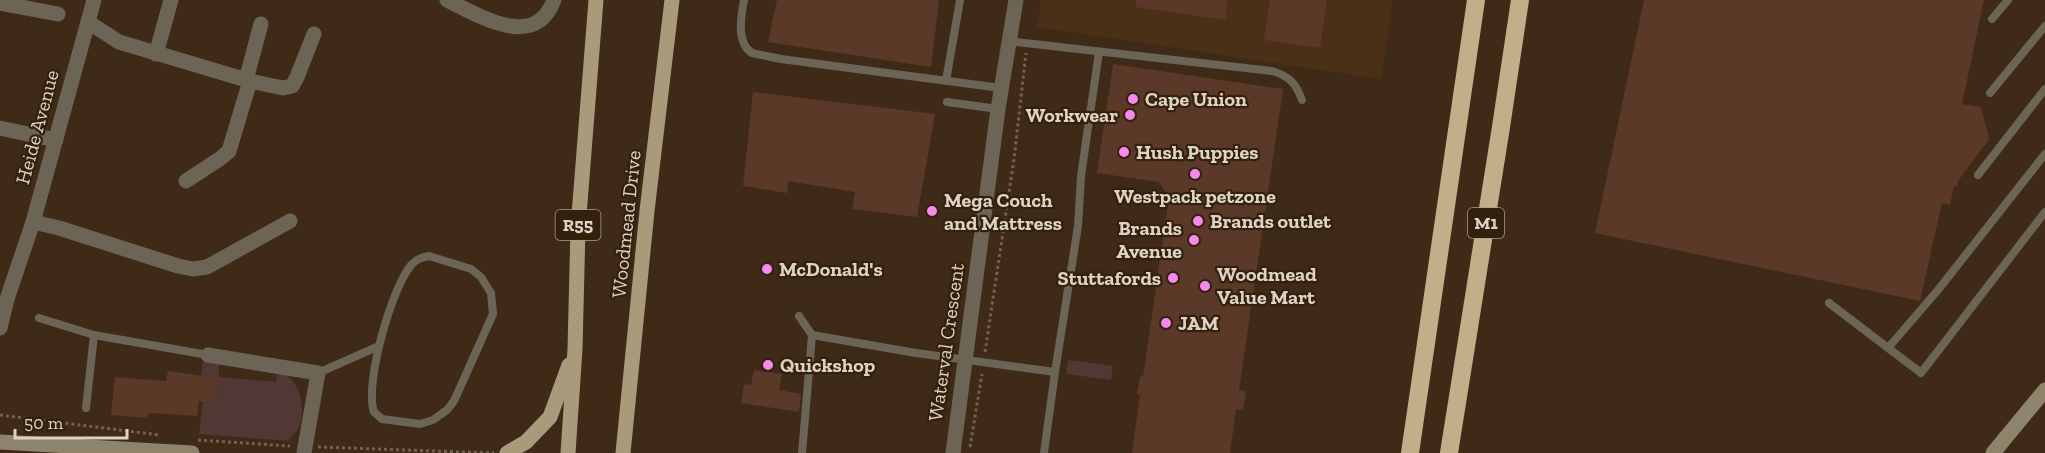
<svg xmlns="http://www.w3.org/2000/svg" width="2045" height="453" font-family="'Zilla Slab',serif">
<rect width="100%" height="100%" fill="#3e2a16"/>
<path fill="#493016" d="M1041 0H1393L1381 79 1037 27Z"/>
<g fill="#513834">
<path d="M1068 360 1113 366 1111 380 1066 374Z"/>
<path d="M203 362 219 364V377L276 382 278 370C298 379 305 399 301 421 300 428 293 436 288 441L199 434 203 402 215 404 218 379 201 376Z"/>
</g>
<g fill="#5b3928">
<path d="M777 0H939L931 67 768 42Z"/>
<path d="M1136 0H1228L1225 20 1136 7Z"/>
<path d="M1270 0H1327L1320 48 1264 40Z"/>
<path d="M1644 0H1984L1962 104 1981 107 1989 139 1958 181 1957 186H1954L1950 205 1942 203 1920 301 1595 233Z"/>
<path d="M1113 64 1283 89 1239 390 1246 391 1243 410 1236 409 1230 453H1132L1140 395 1137 394 1140 376 1143 377 1169 197 1159 182 1097 173Z"/>
<path d="M753 92 935 114 917 217 852 209 855 192 788 181 787 193 743 186Z"/>
<path d="M754 370 782 374 779 390 801 394 799 412 741 403 744 384 751 385Z"/>
<path d="M168 371 218 378 215 404 199 401 197 416 148 413 147 418 111 415 115 377 166 381Z"/>
</g>
<g fill="none" stroke-linecap="round" stroke-linejoin="round">
<g stroke="#726150" stroke-width="3" stroke-dasharray="3 3" stroke-linecap="butt">
<path d="M985 352 1014 159 1026 53"/>
<path d="M0 415 159 435"/>
<path d="M198 440 290 446"/>
<path d="M318 447 494 453"/>
<path d="M970 447 982 374"/>
</g>
<g stroke="#6c6556" stroke-width="8">
<path d="M744 0C741 16 736 43 752 53L781 59 1001 88"/>
<path d="M1992 19 2008 0"/>
<path d="M1008 41 1272 71C1289 76 1296 83 1302 100"/>
<path d="M946 81 960 0"/>
<path d="M1990 93 2045 26"/>
<path d="M947 102 998 109"/>
<path d="M1978 175 2045 89"/>
<path d="M429 256 471 269 481 277 491 293 493 314 454 401 447 410 433 420 420 424 382 419 374 412C364 384 392 286 412 264 417 259 422 257 429 256Z"/>
<path d="M1829 303 1921 373 2045 212"/>
<path d="M799 316 812 335 916 353 1055 372 1078 226 1081 176 1099 52"/>
<path d="M39 318 94 335 208 355"/>
<path d="M1888 348 1938 290 2045 154"/>
<path d="M318 373 379 346"/>
<path d="M86 408 94 335"/>
<path d="M802 453 812 335"/>
<path d="M1044 453 1055 372"/>
</g>
<g stroke="#6c6556" stroke-width="15">
<path d="M447 0C480 16 535 51 554 0"/>
<path d="M0 3 58 14"/>
<path d="M88 22 119 42 250 81 229 151 221 158 186 181"/>
<path d="M156 54 171 0"/>
<path d="M246 80 261 24"/>
<path d="M250 81 283 88 292 86 297 77 314 34"/>
<path d="M0 128 56 140"/>
<path d="M33 222 59 228 178 266 193 269 207 267 290 221"/>
<path d="M0 328 7 299 33 222 94 0"/>
<path d="M208 355 318 373 304 453"/>
<path d="M953 453 998 109 1016 0"/>
</g>
<g stroke="#8e836b" stroke-width="15">
<path d="M0 442 192 453"/>
<path d="M1993 453 2045 390"/>
</g>
<g stroke="#a89a7b" stroke-width="15">
<path d="M507 453 526 442 550 417 569 365"/>
<path d="M568 453 575 349 578 228 596 0"/>
<path d="M623 453 647 211 672 0"/>
</g>
<g stroke="#c0af89" stroke-width="18">
<path d="M1410 453 1476 0"/>
<path d="M1449 453 1501 127 1520 0"/>
</g>
</g>
<g fill="#f689ed" stroke="#33210c" stroke-width="2">
<circle cx="1133" cy="99" r="6"/>
<circle cx="1130" cy="115" r="6"/>
<circle cx="1124" cy="152" r="6"/>
<circle cx="1195" cy="174" r="6"/>
<circle cx="932" cy="211" r="6"/>
<circle cx="1198" cy="221" r="6"/>
<circle cx="1194" cy="240" r="6"/>
<circle cx="767" cy="269" r="6"/>
<circle cx="1173" cy="278" r="6"/>
<circle cx="1205" cy="286" r="6"/>
<circle cx="1166" cy="323" r="6"/>
<circle cx="768" cy="365" r="6"/>
</g>
<g text-anchor="middle" stroke-width="4.5" stroke-linejoin="round" paint-order="stroke">
<g fill="#33210c" stroke="#ab9d8e" stroke-width="1.5">
<rect x="1468" y="208" width="36" height="30" rx="4.5"/>
<rect x="555.5" y="210" width="45" height="30" rx="4.5"/>
</g>
<g font-size="18" font-weight="bold" fill="#ded2c6">
<text x="1486" y="229">M1</text>
<text x="578" y="231">R55</text>
</g>
<g font-size="20" font-weight="bold" fill="#ded2c6" stroke="#33210c" text-anchor="start">
<text x="1145" y="106">Cape Union</text>
<text x="1118" y="122" text-anchor="end">Workwear</text>
<text x="1136" y="159">Hush Puppies</text>
<text x="1195" y="203" text-anchor="middle">Westpack petzone</text>
<text x="944" y="207">Mega Couch<tspan x="944" dy="23">and Mattress</tspan></text>
<text x="1210" y="228">Brands outlet</text>
<text x="1182" y="235" text-anchor="end">Brands<tspan x="1182" dy="23">Avenue</tspan></text>
<text x="779" y="276">McDonald's</text>
<text x="1217" y="281">Woodmead<tspan x="1217" dy="23">Value Mart</tspan></text>
<text x="1161" y="285" text-anchor="end">Stuttafords</text>
<text x="1178" y="330">JAM</text>
<text x="780" y="372">Quickshop</text>
</g>
<g font-size="20" fill="#ded2c6" stroke="#33210c">
<text transform="translate(37 127) rotate(-75)" y="7">Heide Avenue</text>
<text transform="translate(626 224) rotate(-84)" y="7">Woodmead Drive</text>
<text transform="translate(946 342) rotate(-82)" y="7">Waterval Crescent</text>
</g>
</g>
<path d="M15 429v9h112v-9" fill="none" stroke="#ded2c6" stroke-width="3"/>
<text x="24" y="429" font-size="18" fill="#ded2c6" stroke="#33210c" stroke-width="4.5" paint-order="stroke">50 m</text>
</svg>
